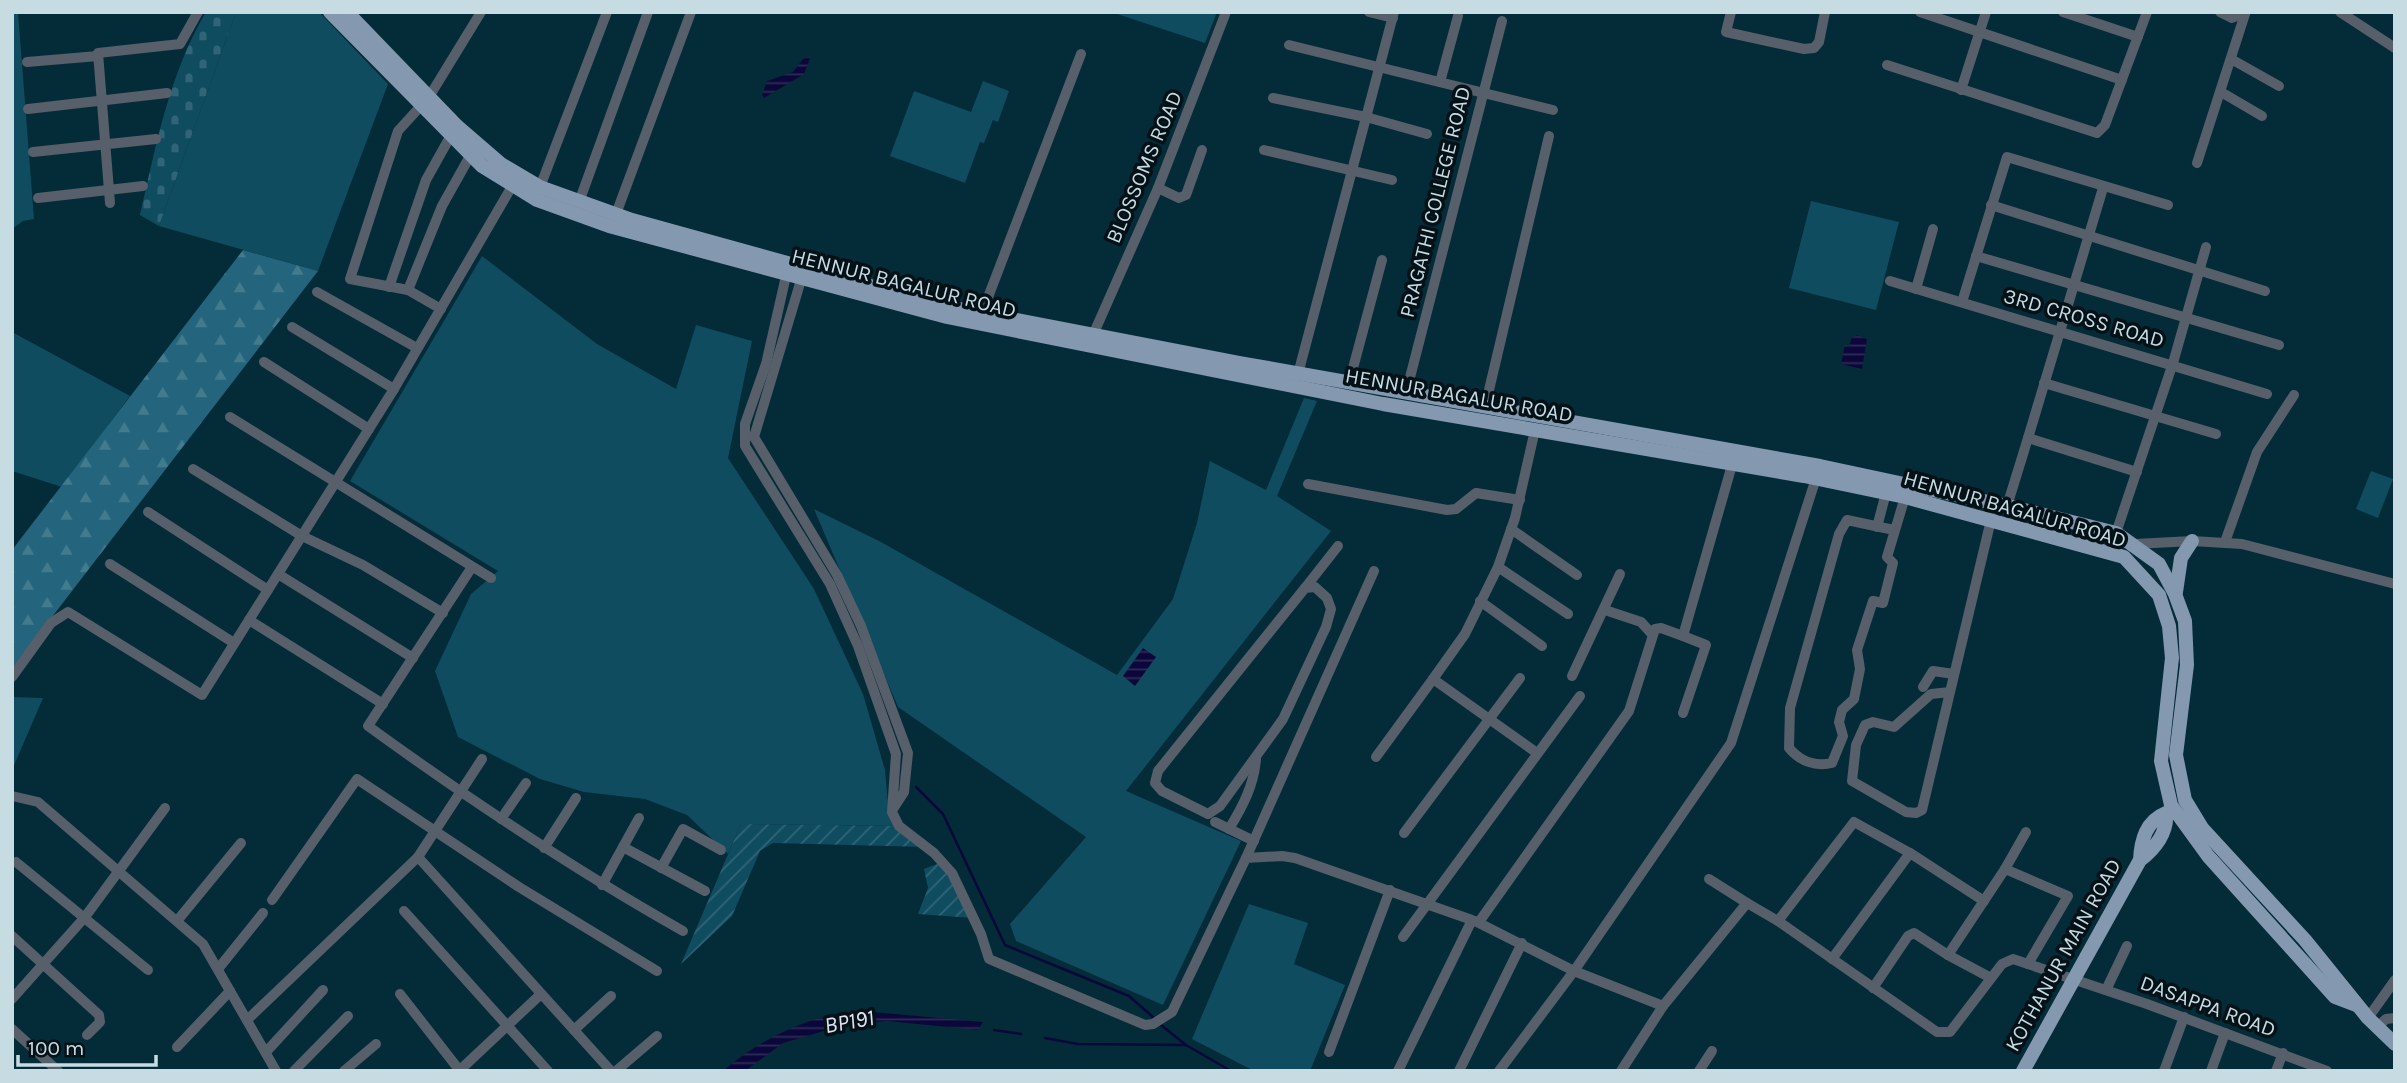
<svg xmlns="http://www.w3.org/2000/svg" width="2407" height="1083" font-family="Karla,sans-serif">
<defs>
<pattern id="forest-firs" width="22" height="20" patternUnits="userSpaceOnUse" patternTransform="scale(1.75)"><rect width="22" height="20" fill="#24647c"/><path d="M5 1l3.5 6h-7zM16 11l3.5 6h-7z" fill="#427a8e"/></pattern>
<pattern id="cemetery-stones" width="16" height="16" patternUnits="userSpaceOnUse" patternTransform="scale(1.75)"><rect width="16" height="16" fill="#0f4c60"/><path d="M2 7V4a2 2 0 0 1 4 0v3zM10 15v-3a2 2 0 0 1 4 0v3z" fill="#306577"/></pattern>
<pattern id="garden-furrows" width="10" height="10" patternUnits="userSpaceOnUse" patternTransform="scale(1.75)"><rect width="10" height="10" fill="#0f4c60"/><path d="M-1 1l2-2M0 10L10 0M9 11l2-2" fill="none" stroke="#306577"/></pattern>
<pattern id="water-rules" width="6" height="5" patternUnits="userSpaceOnUse" patternTransform="scale(1.75)"><rect width="6" height="5" fill="#0c073a"/><path d="M0 2.5h6" fill="none" stroke="#2e2b56"/></pattern>
</defs>
<rect width="100%" height="100%" fill="#042b38"/>
<g fill="#0f4c60">
<path d="M12 12H18L34 219 23 221 12 229Z"/>
<path d="M236 12H319L388 84 318 271 159 226Z"/>
<path d="M1111 12H1217L1205 43Z"/>
<path d="M983 81 1009 91 998 122 993 120 984 143 980 142 965 183 890 156 914 91 971 112Z"/>
<path d="M1811 201 1899 222 1876 310 1789 288Z"/>
<path d="M482 256 597 344 676 389 696 325 752 341 728 458 814 589 863 694 885 770 889 815 899 826 741 824 728 854 687 815 645 799 584 792 540 779 458 737 435 671 471 594 498 571 350 481Z"/>
<path d="M12 332 130 396 62 487 12 471Z"/>
<path d="M1304 398 1317 401 1277 496 1331 531 1126 791 1241 841 1163 1005 1016 941 1010 924 1086 837 898 707 814 509 881 542 1117 675 1173 599 1197 523 1210 461 1266 490Z"/>
<path d="M2371 471 2393 479 2378 518 2356 509Z"/>
<path d="M12 697 43 698 12 770Z"/>
<path d="M1249 904 1308 923 1294 964 1345 985 1310 1071H1254L1192 1039Z"/>
</g>
<path fill="url(#forest-firs)" d="M243 250 318 271 12 669V550Z"/>
<path fill="url(#cemetery-stones)" d="M206 12H236L159 226 140 215C156 146 169 74 206 12Z"/>
<g fill="url(#garden-furrows)">
<path d="M741 824 899 826 926 847 773 843 760 851 732 916 681 964Z"/>
<path d="M942 862 973 918 918 914 928 888 924 869Z"/>
</g>
<g fill="url(#water-rules)">
<path d="M811 56 804 74 764 98 762 95 767 81 793 72 803 59Z"/>
<path d="M1857 335 1867 339 1862 369 1841 364 1845 345 1849 346 1852 337Z"/>
<path d="M1143 648 1156 657 1135 686 1123 676Z"/>
<path d="M862 1011 983 1022 978 1030 887 1021 848 1024 783 1043 745 1071H723C762 1038 811 1014 862 1011Z"/>
</g>
<g fill="none" stroke-linecap="round" stroke-linejoin="round">
<g stroke="#0c073a" stroke-width="2.5">
<path d="M916 787 943 814 1005 945 1129 996 1154 1018"/>
<path d="M1161 1025 1186 1045"/>
<path d="M994 1030 1021 1034"/>
<path d="M1045 1038 1078 1044 1186 1045 1231 1071"/>
</g>
<g stroke="#565f6a" stroke-width="10">
<path d="M1369 12 1393 18"/>
<path d="M1731 12 1726 32 1804 49 1814 48 1819 42 1825 12"/>
<path d="M1920 12 2122 80"/>
<path d="M2063 12 2138 37"/>
<path d="M2220 12 2232 18 2246 12"/>
<path d="M2340 12 2395 48"/>
<path d="M1289 45 1553 110"/>
<path d="M2231 59 2279 86"/>
<path d="M27 62 98 56"/>
<path d="M1887 65 2097 133 2105 125 2147 12"/>
<path d="M1440 82 1458 16"/>
<path d="M1961 90 1986 12"/>
<path d="M2221 92 2262 116"/>
<path d="M1273 98 1366 117 1427 134"/>
<path d="M28 109 167 93"/>
<path d="M1264 150 1392 180"/>
<path d="M33 152 156 139"/>
<path d="M2197 163 2245 14"/>
<path d="M540 187 607 12"/>
<path d="M1158 188 1179 198 1186 195 1202 150"/>
<path d="M2103 188 2028 438 2137 472"/>
<path d="M38 198 143 186"/>
<path d="M579 202 648 12"/>
<path d="M110 203 98 53 180 44 198 12"/>
<path d="M1991 205 2265 291"/>
<path d="M616 214 691 12"/>
<path d="M1976 256 2279 345"/>
<path d="M786 276 766 364 745 424V446L830 584 858 646 896 754 892 812 899 826 934 853 952 873 981 934 989 959 1145 1025 1153 1024 1172 1012 1246 858 1282 856 1295 858 1472 920 1398 1071"/>
<path d="M801 280 754 437 837 575 861 626 908 753 904 792 893 809"/>
<path d="M1890 281 2267 394"/>
<path d="M389 287 426 180 450 137"/>
<path d="M1916 289 1933 229"/>
<path d="M408 290 442 206 470 156"/>
<path d="M317 292 417 348"/>
<path d="M1962 302 2007 157 2168 205"/>
<path d="M441 309 408 290 350 279 398 131 429 97 481 12"/>
<path d="M982 313 1081 54"/>
<path d="M292 327 394 389"/>
<path d="M1093 335 1158 188 1226 12"/>
<path d="M264 362 369 429"/>
<path d="M1298 374 1394 12"/>
<path d="M1349 383 1382 260"/>
<path d="M2044 383 2216 434"/>
<path d="M1406 393 1502 21"/>
<path d="M1485 407 1549 136"/>
<path d="M230 417 491 578"/>
<path d="M193 469 302 536 363 565 443 613"/>
<path d="M1308 484 1447 510 1456 509 1476 493 1520 500"/>
<path d="M2007 506 2028 438"/>
<path d="M148 512 268 590"/>
<path d="M1877 527 1886 493"/>
<path d="M1511 529 1577 575"/>
<path d="M1894 530 1847 520 1839 534 1790 708 1789 748C1800 761 1815 767 1832 763L1843 736 1839 722 1842 710 1854 699 1860 669 1857 650 1873 601 1883 603 1893 563 1887 557 1905 497"/>
<path d="M2116 533 2173 363 2206 247"/>
<path d="M2225 542 2257 452 2294 395"/>
<path d="M2132 547 2135 544 2192 541 2242 544 2395 584"/>
<path d="M110 564 234 643"/>
<path d="M472 567 368 726C470 800 573 869 683 931"/>
<path d="M1498 567 1568 614"/>
<path d="M278 574 413 658"/>
<path d="M1315 587 1327 598 1331 609 1326 627 1283 719 1220 806 1208 814 1162 791 1155 783 1158 771 1305 588Z"/>
<path d="M1305 588 1338 546"/>
<path d="M1480 601 1542 646"/>
<path d="M1605 610 1641 622 1652 634"/>
<path d="M249 620 383 704"/>
<path d="M1683 636 1706 645 1683 713"/>
<path d="M1572 676 1620 574"/>
<path d="M12 677 51 623 68 612 202 695 394 389 515 181"/>
<path d="M1433 679 1465 634 1498 567 1515 518 1535 430"/>
<path d="M1923 687 1933 671 1954 674"/>
<path d="M1950 692 1931 694 1894 727 1873 722 1865 725 1856 745 1852 781 1906 812 1916 813 1922 810 1995 503"/>
<path d="M1376 757 1433 679 1537 753"/>
<path d="M12 796 38 802 203 944 276 1071"/>
<path d="M501 819 526 783"/>
<path d="M1215 822 1254 841"/>
<path d="M1229 829C1243 806 1254 785 1256 759"/>
<path d="M2026 832 2005 869 2068 896 2028 964"/>
<path d="M1404 833 1520 678"/>
<path d="M623 847 705 891"/>
<path d="M544 848 576 798"/>
<path d="M418 857 611 1071"/>
<path d="M1246 858 1374 571"/>
<path d="M16 862 148 970"/>
<path d="M661 868 683 829 721 850"/>
<path d="M1709 879 1747 903"/>
<path d="M602 885 639 818"/>
<path d="M272 900 357 779 519 887 657 971"/>
<path d="M404 911 548 1071"/>
<path d="M177 921 241 843"/>
<path d="M1475 921 1574 971 1499 1071"/>
<path d="M1778 921 1854 822 1910 853"/>
<path d="M1479 922 1629 711 1655 629 1661 628 1683 636 1732 465"/>
<path d="M12 936 99 1015 100 1022 87 1035"/>
<path d="M1403 937 1580 696"/>
<path d="M1832 959 1910 853 1984 901"/>
<path d="M218 969 263 913"/>
<path d="M1991 978 1948 955 2005 869"/>
<path d="M1873 988 1908 936 1914 933 1948 955"/>
<path d="M2106 990 2127 946"/>
<path d="M400 994 460 1071"/>
<path d="M12 999 85 917 165 808"/>
<path d="M1663 1006 1574 971 1731 743 1818 472"/>
<path d="M2368 1018 2395 980"/>
<path d="M247 1020 418 857 482 759"/>
<path d="M2376 1028 2386 1019 2395 1018"/>
<path d="M12 1029 58 1071"/>
<path d="M574 1030 611 996"/>
<path d="M177 1047 230 991"/>
<path d="M266 1052 323 990"/>
<path d="M1329 1052 1390 890"/>
<path d="M460 1070 541 994"/>
<path d="M294 1071 348 1016"/>
<path d="M344 1071 376 1044"/>
<path d="M616 1071 657 1036"/>
<path d="M1459 1071 1522 943"/>
<path d="M1621 1071 1663 1006 1747 903 1778 921 1937 1032H1950L2002 964 2013 959 2147 1004 2327 1071"/>
<path d="M1699 1071 1712 1051"/>
<path d="M2164 1071 2184 1017"/>
<path d="M2211 1071 2225 1033"/>
<path d="M2276 1071 2283 1053"/>
</g>
<g stroke="#8498af" stroke-width="14">
<path d="M330 12 482 166 537 200 609 226 947 317 1383 404 1804 476 1905 497 2124 557 2159 595 2169 626 2172 658 2161 761 2171 805 2208 856 2335 997 2356 1005"/>
<path d="M347 12 457 126 501 164 540 187 632 220 939 305 1240 363 1820 466 2012 507 2116 533 2159 564 2175 594 2185 621 2187 665 2176 755 2185 800 2202 828 2305 940 2368 1018 2395 1044"/>
<path d="M2176 592 2181 558 2192 541"/>
<path d="M2023 1071 2140 860C2155 849 2168 832 2166 813 2146 821 2141 840 2140 860"/>
</g>
</g>
<g text-anchor="middle" stroke-width="7" stroke-linejoin="round" paint-order="stroke">
<g font-size="21" fill="#c7dbe3" stroke="#041217">
<text transform="translate(1144 167) rotate(-67)" y="7">BLOSSOMS ROAD</text>
<text transform="translate(1435 202) rotate(-76)" y="7">PRAGATHI COLLEGE ROAD</text>
<text transform="translate(904 283) rotate(14)" y="7">HENNUR BAGALUR ROAD</text>
<text transform="translate(2084 318) rotate(16)" y="7">3RD CROSS ROAD</text>
<text transform="translate(1459 395) rotate(10)" y="7">HENNUR BAGALUR ROAD</text>
<text transform="translate(2015 509) rotate(16)" y="7">HENNUR BAGALUR ROAD</text>
<text transform="translate(2063 955) rotate(-61)" y="7">KOTHANUR MAIN ROAD</text>
<text transform="translate(2208 1006) rotate(20)" y="7">DASAPPA ROAD</text>
</g>
<g font-size="23" font-style="italic" fill="#dfe3f4" stroke="#041217">
<text transform="translate(849 1021) rotate(-10)" y="8">BP191</text>
</g>
</g>
<rect width="2407" height="1083" fill="none" stroke="#c7dbe3" stroke-width="28"/>
<path d="M18 1055v10h138v-10" fill="none" stroke="#c7dbe3" stroke-width="3.5"/>
<text x="28" y="1055" font-size="21" fill="#c7dbe3" stroke="#041217" stroke-width="5" paint-order="stroke">100 m</text>
</svg>
